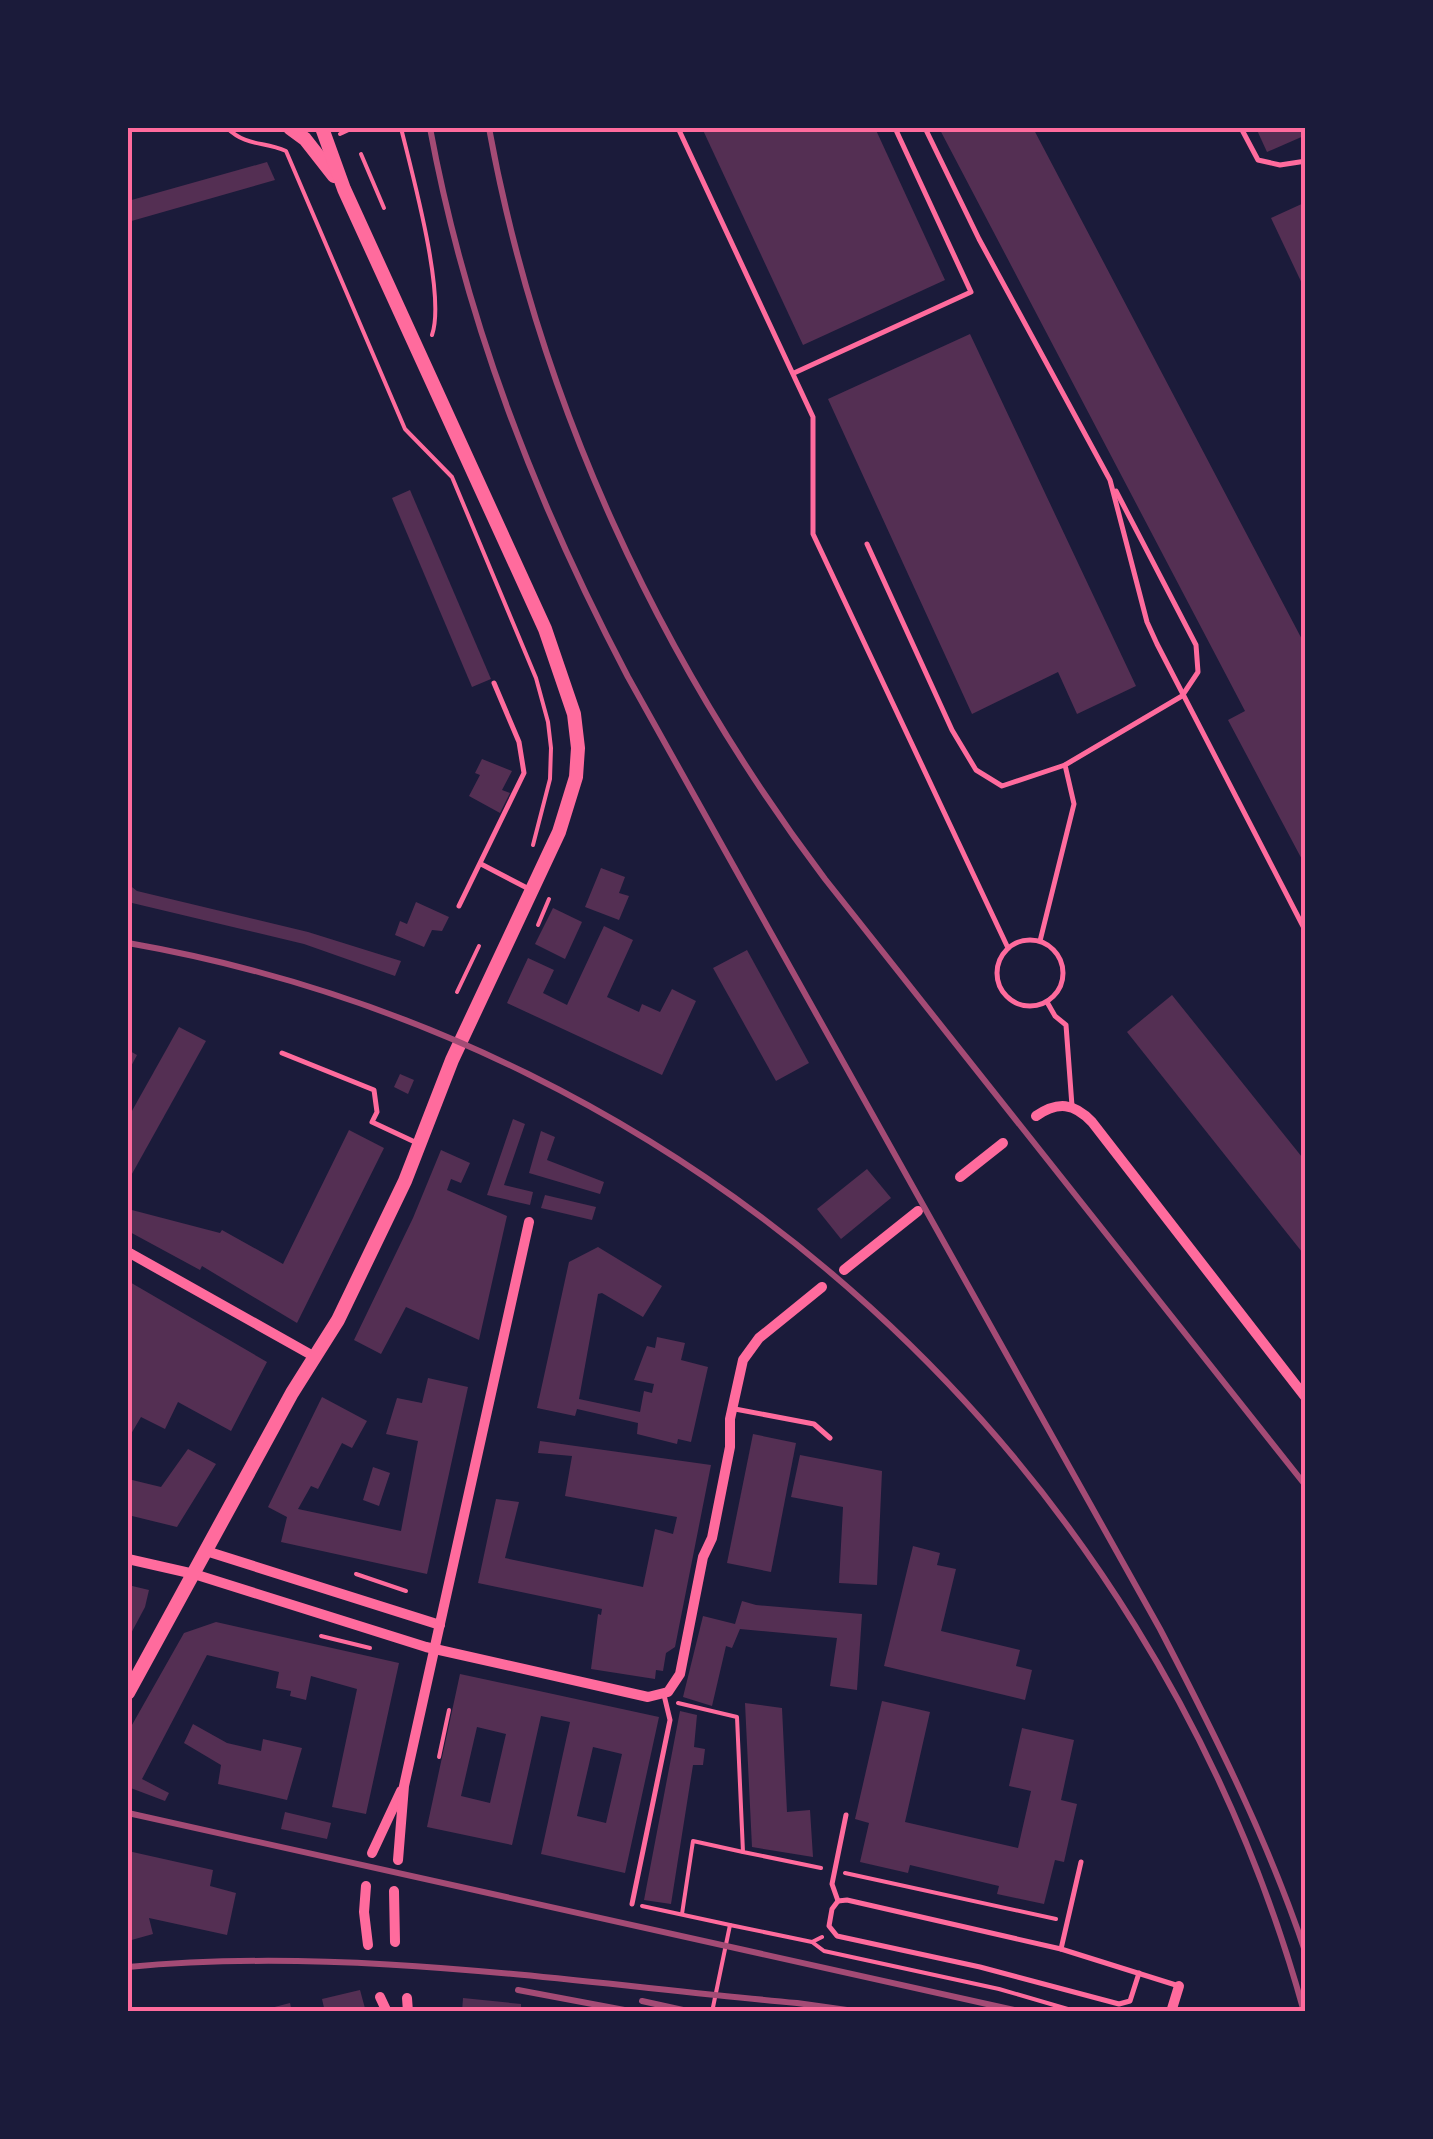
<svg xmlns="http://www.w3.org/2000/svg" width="1433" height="2139" font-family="Jost,sans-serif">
<rect width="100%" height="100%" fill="#1b1b3a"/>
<g fill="#542f53" fill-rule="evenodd">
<path d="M702 128H875L945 280 803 345Z"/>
<path d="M939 128H1033L1306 647V867L1228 720 1245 711Z"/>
<path d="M1256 128H1306V135L1267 152Z"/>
<path d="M267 162 275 180 128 222V201Z"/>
<path d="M1306 202V292L1271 218Z"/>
<path d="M970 334 1136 686 1077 714 1058 672 972 714 828 399Z"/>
<path d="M410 490 491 679 472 687 392 498Z"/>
<path d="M482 759 512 771 502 790 510 793 500 813 469 796 480 775 475 773Z"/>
<path d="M601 868 625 877 619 893 629 896 619 920 585 907Z"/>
<path d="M128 884 137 891 308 932 401 961 395 976 304 944 128 902Z"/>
<path d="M416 902 449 917 442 931 432 930 424 947 395 935 400 921 407 924Z"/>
<path d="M553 908 582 922 565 959 535 944Z"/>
<path d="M604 926 633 940 607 997 639 1012 642 1004 660 1012 672 989 696 1001 662 1075 507 1003 528 958 554 970 543 993 567 1005Z"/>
<path d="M747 950 809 1063 776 1081 713 968Z"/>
<path d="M1172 995 1306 1162V1257L1127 1032Z"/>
<path d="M179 1027 206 1041 128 1181V1118Z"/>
<path d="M128 1050 137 1055 128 1072Z"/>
<path d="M400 1074 414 1080 408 1094 394 1087Z"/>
<path d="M513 1119 525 1124 504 1185 533 1192 530 1205 487 1195Z"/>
<path d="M349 1130 384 1148 297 1323 202 1266 200 1270 128 1231V1209L220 1233 222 1230 283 1264Z"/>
<path d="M541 1131 555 1137 547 1160 604 1182 600 1194 529 1173Z"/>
<path d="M441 1150 470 1163 461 1183 451 1179 447 1190 507 1216 479 1340 406 1307 381 1354 354 1340 413 1218Z"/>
<path d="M867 1169 891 1198 841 1239 817 1209Z"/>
<path d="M545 1195 596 1207 592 1220 541 1208Z"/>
<path d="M598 1247 662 1286 643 1317 602 1293 598 1294 579 1399 640 1412 644 1391 652 1393 654 1384 634 1380 647 1346 655 1348 657 1337 685 1343 681 1360 708 1367 691 1442 678 1439 677 1444 637 1434 638 1423 577 1409 575 1416 537 1408 569 1262Z"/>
<path d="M128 1281 267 1362 231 1431 178 1402 165 1429 141 1417 128 1439Z"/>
<path d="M428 1378 468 1387 427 1574 281 1542 287 1517 268 1507 322 1397 367 1421 352 1448 342 1443 318 1489 311 1486 298 1509 401 1531 418 1441 386 1434 397 1398 422 1403Z"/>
<path d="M753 1434 796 1443 771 1572 727 1563Z"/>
<path d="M540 1441 711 1465 675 1647 666 1653 663 1671 656 1670 655 1679 591 1669 598 1614 601 1615 602 1609 478 1583 496 1499 519 1502 505 1558 643 1587 655 1529 673 1534 677 1517 565 1496 572 1456 538 1453Z"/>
<path d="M188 1449 216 1464 177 1527 128 1515V1479L161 1487Z"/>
<path d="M800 1455 882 1471 877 1585 839 1583 843 1507 791 1497Z"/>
<path d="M373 1467 390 1473 379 1506 363 1500Z"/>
<path d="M913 1546 940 1553 937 1565 956 1569 941 1631 1020 1650 1016 1666 1032 1670 1025 1700 884 1666Z"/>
<path d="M128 1585 149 1590 145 1607 128 1639Z"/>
<path d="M742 1601 756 1605 862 1614 857 1690 830 1686 837 1638 740 1629 732 1648 726 1646 712 1706 683 1697 703 1616 735 1624Z"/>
<path d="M216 1622 399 1663 366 1814 332 1807 357 1689 311 1676 306 1700 290 1696 291 1691 276 1688 279 1672 207 1655 142 1779 169 1793 165 1801 128 1787V1732L184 1633Z"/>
<path d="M460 1674 659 1717 625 1873 541 1854 570 1722 541 1716 512 1845 427 1827ZM477 1727 506 1734 490 1803 461 1796ZM593 1747 622 1754 606 1823 577 1816Z"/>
<path d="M882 1701 930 1712 905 1822 1018 1848 1031 1791 1009 1786 1022 1728 1074 1740 1061 1800 1077 1804 1064 1862 1055 1860 1044 1904 997 1894 999 1886 910 1865 908 1873 860 1862 869 1823 855 1819Z"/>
<path d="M745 1703 782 1708 787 1812 810 1810 813 1857 752 1847Z"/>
<path d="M680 1711 697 1715 694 1747 705 1749 703 1765H693L671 1904 644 1900Z"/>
<path d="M193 1724 227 1743 261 1751 263 1739 302 1748 287 1800 218 1784 221 1765 184 1743Z"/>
<path d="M285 1812 331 1823 327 1839 281 1829Z"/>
<path d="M128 1851 213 1870 210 1886 236 1893 227 1935 149 1918 153 1934 128 1941Z"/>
<path d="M360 1990 366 2012H325L322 1999Z"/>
<path d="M463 1998 521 2004V2012H462Z"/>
<path d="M290 2003 292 2012H264L263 2010Z"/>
</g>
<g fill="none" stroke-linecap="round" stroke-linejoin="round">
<g stroke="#ff6b9d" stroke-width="4">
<path d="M227 128C247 147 263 141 286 151L405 429 452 477 536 678 548 722 551 748 550 779 533 845"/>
<path d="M401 128C412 173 446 295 432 335"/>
<path d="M340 134 353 128"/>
<path d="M361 154 384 208"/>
<path d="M538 925 549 899"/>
<path d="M457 992 479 946"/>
<path d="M356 1574 406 1591"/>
<path d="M321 1636 370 1648"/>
<path d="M678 1703 737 1717 743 1852 821 1868"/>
<path d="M439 1757 449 1710"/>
<path d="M845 1873 1056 1919"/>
<path d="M642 1906 730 1925"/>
<path d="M682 1914 693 1841 743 1852"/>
<path d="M812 1942 824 1951 999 1989 1078 2012"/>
<path d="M712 2012 730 1925 812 1942 822 1937"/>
</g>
<g stroke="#ff6b9d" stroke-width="5">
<path d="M678 128 813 417V534L1008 948"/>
<path d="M925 128 979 239 1110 480 1147 622 1157 644 1306 932"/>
<path d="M1241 128 1258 160 1280 165 1306 161"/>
<path d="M794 373 971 292 895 128"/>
<path d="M867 544 952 730 976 770 1002 786 1065 765"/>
<path d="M481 864 529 889"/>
<path d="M459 906 524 773 519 742 494 683"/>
<circle cx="1030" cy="973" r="33"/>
<path d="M1040 941 1074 804 1065 765 1182 696 1198 672 1196 645 1116 491"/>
<path d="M1047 1002 1055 1016 1066 1025 1072 1106"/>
<path d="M282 1053 374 1090 377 1112 372 1122 417 1143"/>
<path d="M735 1409 814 1424 830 1438"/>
<path d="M838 1901 832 1909 829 1926 837 1936 980 1967 1119 2004 1130 2001 1139 1973"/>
<path d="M838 1901 847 1900 1061 1949 1179 1986"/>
<path d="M838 1901 832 1884 846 1815"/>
<path d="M632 1904 670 1720 664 1695"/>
<path d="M1061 1949 1081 1862"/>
</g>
<g stroke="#ff6b9d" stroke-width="10">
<path d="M1036 1116C1058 1101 1074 1103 1092 1122L1306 1398"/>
<path d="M960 1177 1003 1143"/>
<path d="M128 1252 315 1357"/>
<path d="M844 1270 918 1211"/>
<path d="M206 1551 440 1625"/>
<path d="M128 1559 194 1574 426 1647 648 1697 668 1692 680 1674 703 1557 712 1538 730 1447V1419L743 1360 759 1338 822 1287"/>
<path d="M372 1853 401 1791"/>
<path d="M398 1860 404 1786 529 1222"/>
<path d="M366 1886 364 1912 368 1945"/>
<path d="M394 1891 395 1942"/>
<path d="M380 1997 387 2012"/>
<path d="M407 1998 408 2012"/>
<path d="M1171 2012 1179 1986"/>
</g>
<g stroke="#ff6b9d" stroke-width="14">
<path d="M290 128 305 139 334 176"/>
<path d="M128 1693 292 1393 338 1320 405 1181 452 1060 559 832 576 777 578 748 574 714 545 629 344 189 322 128"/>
</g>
<g stroke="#a44b75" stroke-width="6">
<path d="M430 128C466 322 536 502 628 677L1160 1629C1215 1735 1268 1840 1306 1954"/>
<path d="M489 128C539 402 658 657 825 879L1306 1486"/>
<path d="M128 943C692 1042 1151 1459 1304 2012"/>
<path d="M128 1813 1023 2012"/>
<path d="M128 1967C350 1946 576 1983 797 2003L861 2012"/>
<path d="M518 1990 635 2012"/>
<path d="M642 2001 692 2012"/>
</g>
</g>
<rect width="1433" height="2139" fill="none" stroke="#1b1b3a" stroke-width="260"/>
<rect x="130" y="130" width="1173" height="1879" fill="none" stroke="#ff6b9d" stroke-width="4"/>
</svg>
